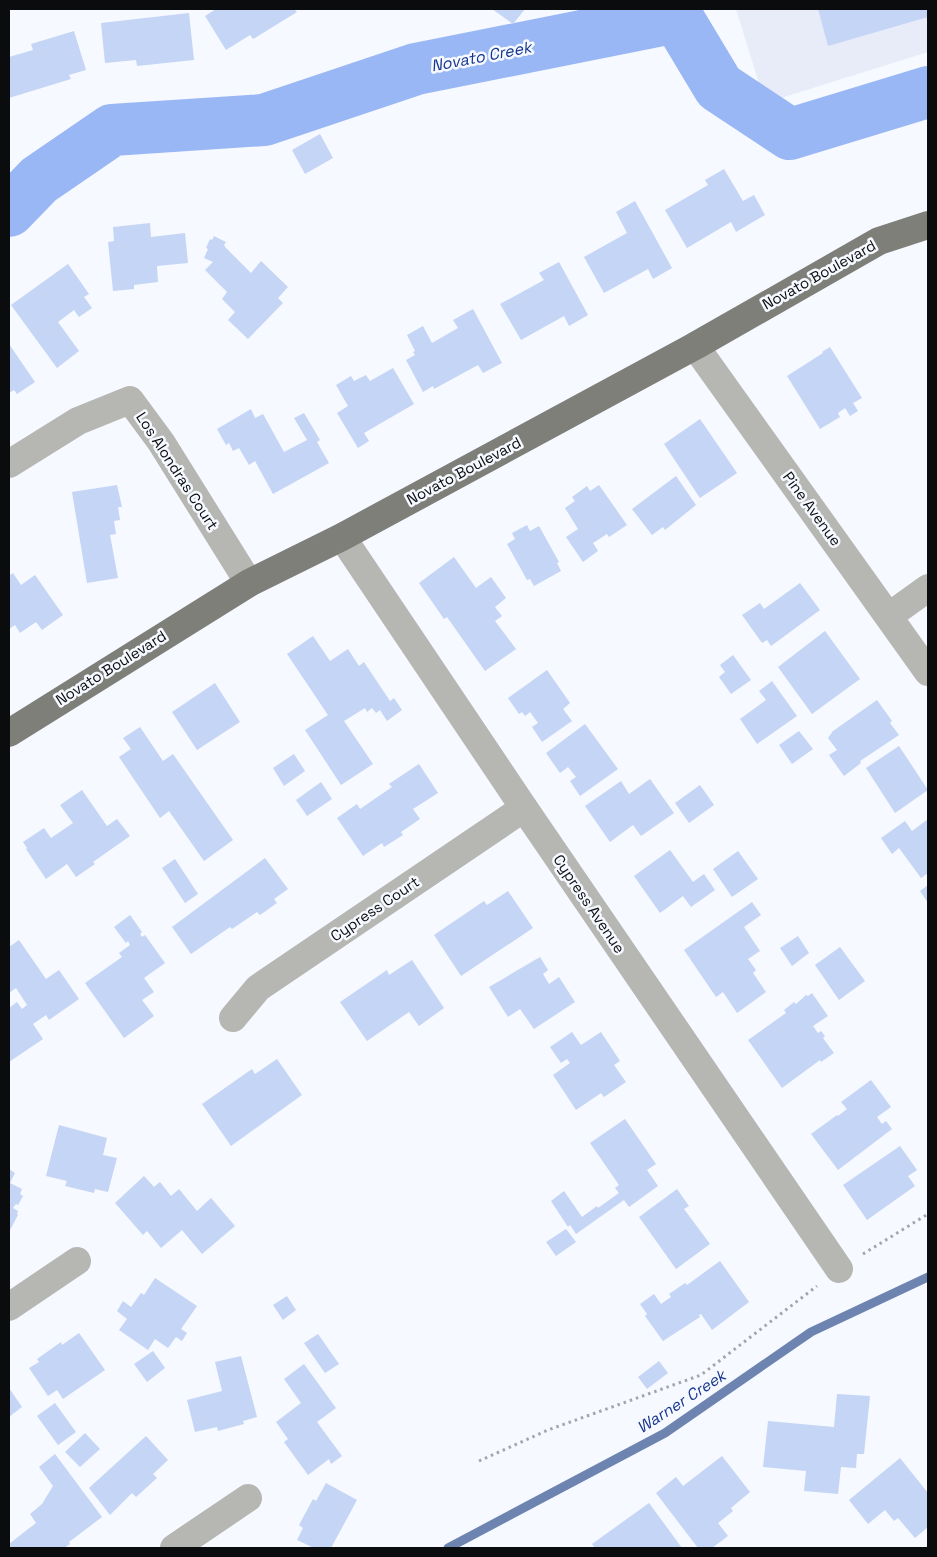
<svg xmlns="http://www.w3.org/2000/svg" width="937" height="1557" font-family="'Space Grotesk',sans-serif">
<rect width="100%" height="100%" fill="#f6f9ff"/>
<path fill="#e7ecf8" d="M736 9H928V52L765 103Z"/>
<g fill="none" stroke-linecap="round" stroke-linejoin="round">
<path stroke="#6e84b0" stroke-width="9" d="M448 1548 665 1433 811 1332 928 1277"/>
<path stroke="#99b7f5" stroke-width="52" d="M9 211 39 180 112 130 264 120 416 69 677 17 719 87 790 134 928 92"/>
</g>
<g fill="#c5d5f5">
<path d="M216 9H294L297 12 253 39 250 35 226 50 205 16Z"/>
<path d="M492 9H525L513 24Z"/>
<path d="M818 9H928V17L828 46Z"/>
<path d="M189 13 194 60 137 66 136 60 105 63 101 23Z"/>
<path d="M74 31 86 70 69 75 71 79 9 98V57L33 50 31 44Z"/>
<path d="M320 134 333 158 305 174 292 150Z"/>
<path d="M724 169 743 201 754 195 765 215 736 232 731 222 687 248 665 210 708 185 705 180Z"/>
<path d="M635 201 672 268 653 279 648 269 604 293 584 257 627 233 616 212Z"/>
<path d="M150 223 151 237 185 233 188 263 157 266 158 282 134 285V289L113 291 108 242 114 241 113 227Z"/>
<path d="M214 236 226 242 224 245 226 248 251 273 261 261 288 287 278 298 283 303 248 339 228 320 235 312 222 299 227 292 205 270 213 262 204 258 208 249 206 248 210 239 212 240Z"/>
<path d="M559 262 588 315 569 326 564 316 521 340 500 304 544 280 539 273Z"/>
<path d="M68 264 89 294 84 297 92 308 79 317 74 310 58 322 79 351 57 368 11 305Z"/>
<path d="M473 309 502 363 483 373 478 365 434 389 433 386 423 392 406 360 415 355 413 352 415 351 407 335 423 326 432 343 458 328 453 320Z"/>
<path d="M9 344 35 382 17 394 14 390 9 393Z"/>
<path d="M830 347 862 398 853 403 858 411 850 416 845 408 838 413 840 417 820 429 787 376 823 353 822 352Z"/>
<path d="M393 368 414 404 364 433 369 441 358 448 337 413 348 406 336 385 351 376 354 381 366 375 370 381Z"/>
<path d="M251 409 255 418 263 414 284 452 307 440 294 418 304 413 320 440 317 442 329 463 273 494 255 461 249 465 239 448 233 451 229 443 226 445 217 429Z"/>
<path d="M700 419 737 473 700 498 664 444Z"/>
<path d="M676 476 696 505 665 530 663 527 652 535 632 509Z"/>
<path d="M117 485 122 507H118L120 520 114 521 116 534 110 535 118 578 87 583 72 492Z"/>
<path d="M599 485 627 525 609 537 607 534 593 543 598 551 583 562 566 537 578 529 565 508 575 501 572 497 587 486 590 491Z"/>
<path d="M527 525 530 531 539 526 559 562 557 563 561 571 534 586 530 579 527 580 507 544 515 539 512 533Z"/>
<path d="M454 557 476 588 491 577 506 598 495 607 502 616 495 621 516 649 485 671 447 617 444 619 419 583Z"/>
<path d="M13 573 21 585 35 575 63 615 42 630 36 622 20 633 15 625 9 629V576Z"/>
<path d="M800 583 820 610 771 646 767 640 762 643 742 615 760 603 764 609Z"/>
<path d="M825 631 860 679 812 714 778 667Z"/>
<path d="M313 636 330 661 348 649 359 666 364 662 390 701 394 698 402 710 387 721 380 710 376 713 372 708 367 712 365 708 344 721 373 764 341 785 305 730 328 715 287 654Z"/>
<path d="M733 655 751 680 731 694 719 677 725 672 720 665Z"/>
<path d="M547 670 570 703 563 709 572 721 542 742 532 727 538 723 530 712 525 716 522 712 519 714 508 698Z"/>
<path d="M772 681 797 716 757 744 740 719 766 700 759 691Z"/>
<path d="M215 683 240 722 197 750 172 712Z"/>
<path d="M877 700 892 721 890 723 899 735 860 761 861 763 844 776 829 755 837 750 828 738 833 731Z"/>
<path d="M585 724 618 769 580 796 570 781 576 777 568 767 560 773 546 753Z"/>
<path d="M140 727 163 761 173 754 233 840 204 861 169 811 160 818 119 757 131 749 123 738Z"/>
<path d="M799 731 813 749 792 764 779 745Z"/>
<path d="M899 746 928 790 895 813 866 768Z"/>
<path d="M294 754 305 771 284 786 273 768Z"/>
<path d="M419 764 438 793 413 809 420 819 401 832 403 835 384 847 382 843 363 856 337 818 357 804 360 809 392 787 389 784Z"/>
<path d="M650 779 674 813 641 836 633 825 610 842 585 806 621 781 629 794Z"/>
<path d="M321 782 332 799 307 816 296 800Z"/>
<path d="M700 785 714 805 689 823 675 803Z"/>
<path d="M82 790 107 826 117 819 130 836 93 862 95 864 76 877 67 864 46 879 26 849 27 848 23 842 44 828 51 838 73 823 60 805Z"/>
<path d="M928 819V873L921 878 899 848 892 854 881 838 905 821 912 831Z"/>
<path d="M670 850 693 882 704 874 715 890 691 907 683 896 660 913 634 876Z"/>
<path d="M738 851 758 879 732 897 713 869Z"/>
<path d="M265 858 288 889 274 899 277 903 260 915 257 912 232 929 230 927 191 954 172 927Z"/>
<path d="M175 859 198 894 185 903 162 868Z"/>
<path d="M928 885V903L920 891Z"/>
<path d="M508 891 533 928 461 976 434 935 484 901 487 905Z"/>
<path d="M752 902 761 915 744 927 760 951 748 959 756 970 753 973 766 992 737 1013 723 992 716 997 684 950Z"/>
<path d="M130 915 142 932 140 934 142 937 145 935 165 963 144 978 154 992 142 1000 154 1016 124 1038 85 983 122 957 119 953 130 945 128 941 126 943 114 927Z"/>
<path d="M798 936 809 953 792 966 780 948Z"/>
<path d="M19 940 46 979 59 970 79 999 49 1020 46 1015 33 1024 43 1039 9 1062V1008L17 1002 22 1009 27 1005 16 988 9 993V947Z"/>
<path d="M840 947 865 981 839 1000 815 965Z"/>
<path d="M540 957 548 970 543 974 549 984 559 977 575 1002 534 1029 520 1009 508 1017 489 987Z"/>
<path d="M412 960 444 1008 419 1026 409 1012 367 1041 340 1002 387 970 389 975Z"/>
<path d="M812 993 828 1016 813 1026 818 1033 821 1031 825 1036 823 1038 834 1053 821 1062 820 1060 782 1088 748 1040 786 1013 784 1010 794 1002 796 1004 806 995 808 996Z"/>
<path d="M572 1032 581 1045 601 1032 620 1061 614 1065 626 1082 604 1097 601 1093 576 1110 553 1075 570 1063 567 1059 561 1063 550 1047Z"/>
<path d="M277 1059 302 1095 231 1146 202 1104 252 1069 255 1074Z"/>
<path d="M871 1080 891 1107 877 1117 882 1124 886 1121 892 1129 838 1170 811 1134 837 1115 838 1116 847 1109 841 1102Z"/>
<path d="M625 1119 656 1164 647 1170 658 1186 629 1207 624 1200 576 1234 570 1225 568 1227 551 1201 564 1191 582 1217 597 1206 598 1208 619 1193 615 1188 619 1185 590 1143Z"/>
<path d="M59 1125 107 1138 103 1155 117 1158 108 1192 95 1189 94 1193 65 1186 67 1181 46 1176Z"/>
<path d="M900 1146 917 1170 908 1176 915 1186 867 1220 843 1185Z"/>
<path d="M9 1169 15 1173 10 1183 22 1189 20 1194 23 1196 18 1205 16 1204 13 1208 18 1211 17 1214 18 1215 9 1232Z"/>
<path d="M144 1176 154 1187 160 1182 171 1196 179 1189 197 1211 211 1198 235 1226 202 1254 182 1230 161 1248 147 1231 143 1235 115 1203Z"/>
<path d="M677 1189 689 1206 684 1209 710 1244 676 1269 639 1217Z"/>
<path d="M566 1229 576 1242 556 1256 546 1242Z"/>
<path d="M720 1261 749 1302 712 1330 701 1314 699 1315 700 1317 663 1341 645 1316 647 1314 640 1304 654 1294 661 1304 671 1297 669 1294 685 1283 687 1285Z"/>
<path d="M155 1278 197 1306 181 1329 187 1333 182 1341 176 1337 168 1348 155 1339 148 1350 119 1330 127 1319 117 1311 123 1301 131 1307 141 1293 144 1295Z"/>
<path d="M287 1296 296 1310 283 1320 273 1305Z"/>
<path d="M79 1333 105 1370 63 1399 57 1390 48 1396 29 1368 39 1362 37 1359 61 1342 62 1345Z"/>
<path d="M318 1334 339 1364 325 1373 304 1343Z"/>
<path d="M153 1351 165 1368 147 1382 134 1364Z"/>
<path d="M241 1356 257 1417 243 1421 244 1424 218 1431 217 1427 195 1432 187 1400 222 1391 215 1362Z"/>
<path d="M659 1361 668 1373 647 1389 638 1377Z"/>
<path d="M304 1364 336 1408 317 1422 342 1456 331 1464 329 1459 308 1475 284 1442 288 1439 276 1422 301 1403 284 1379Z"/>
<path d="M9 1388 22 1407 9 1417Z"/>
<path d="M837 1394 870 1396 864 1454H857L856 1468 841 1467 838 1494 804 1491 806 1471 763 1467 768 1421 834 1427Z"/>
<path d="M55 1403 76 1432 58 1445 37 1416Z"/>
<path d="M85 1433 100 1449 80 1467 65 1452Z"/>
<path d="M146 1436 168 1460 153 1474 157 1478 136 1497 132 1493 110 1515 89 1488Z"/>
<path d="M55 1454 102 1517 69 1542 70 1544 64 1548H11L9 1544 36 1523 30 1514 42 1504 53 1486 39 1467Z"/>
<path d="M722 1456 750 1492 731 1508 733 1511 718 1523 728 1536 712 1548H698L656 1493 676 1477 683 1486Z"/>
<path d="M900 1458 928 1493V1527L915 1538 898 1518 894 1521 885 1510 868 1524 849 1500Z"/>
<path d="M326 1483 357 1500 331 1548H314L297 1540 303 1528 299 1525 313 1499 316 1501Z"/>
<path d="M649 1503 682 1548H595L592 1544Z"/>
</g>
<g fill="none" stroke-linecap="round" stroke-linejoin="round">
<g stroke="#a2a5a9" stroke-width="3" stroke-dasharray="2.5 4" stroke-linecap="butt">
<path d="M863 1254 928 1214"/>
<path d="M479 1461 548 1430 701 1375 817 1286"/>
</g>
<g stroke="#b6b7b3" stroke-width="28">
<path d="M695 346 928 672"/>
<path d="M9 464 78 421 130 400 161 442 249 583"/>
<path d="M342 537 524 808 839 1269"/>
<path d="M889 616 928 588"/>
<path d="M233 1018 258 988 524 808"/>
<path d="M9 1307 77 1261"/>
<path d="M174 1548 248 1498"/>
</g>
<path stroke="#7e7f79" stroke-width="28" d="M9 733 249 583 342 537 695 346 879 241 928 225"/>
</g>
<g text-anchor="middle" stroke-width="5" stroke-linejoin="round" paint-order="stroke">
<g font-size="15" fill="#0b0c0e" stroke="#f6f9ff">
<text transform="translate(819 275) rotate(-29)" y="5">Novato Boulevard</text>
<text transform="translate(177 471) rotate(57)" y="5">Los Alondras Court</text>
<text transform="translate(464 471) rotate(-28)" y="5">Novato Boulevard</text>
<text transform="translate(812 509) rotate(54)" y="5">Pine Avenue</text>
<text transform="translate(111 668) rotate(-32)" y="5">Novato Boulevard</text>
<text transform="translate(589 904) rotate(56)" y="5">Cypress Avenue</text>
<text transform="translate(375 909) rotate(-34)" y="5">Cypress Court</text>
</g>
<g font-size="16" font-style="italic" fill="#16358d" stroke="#f6f9ff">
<text transform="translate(481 56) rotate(-11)" y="6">Novato Creek</text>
<text transform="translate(681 1401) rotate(-33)" y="6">Warner Creek</text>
</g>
</g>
<rect width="937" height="1557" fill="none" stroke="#0b0c0e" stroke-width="20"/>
</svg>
